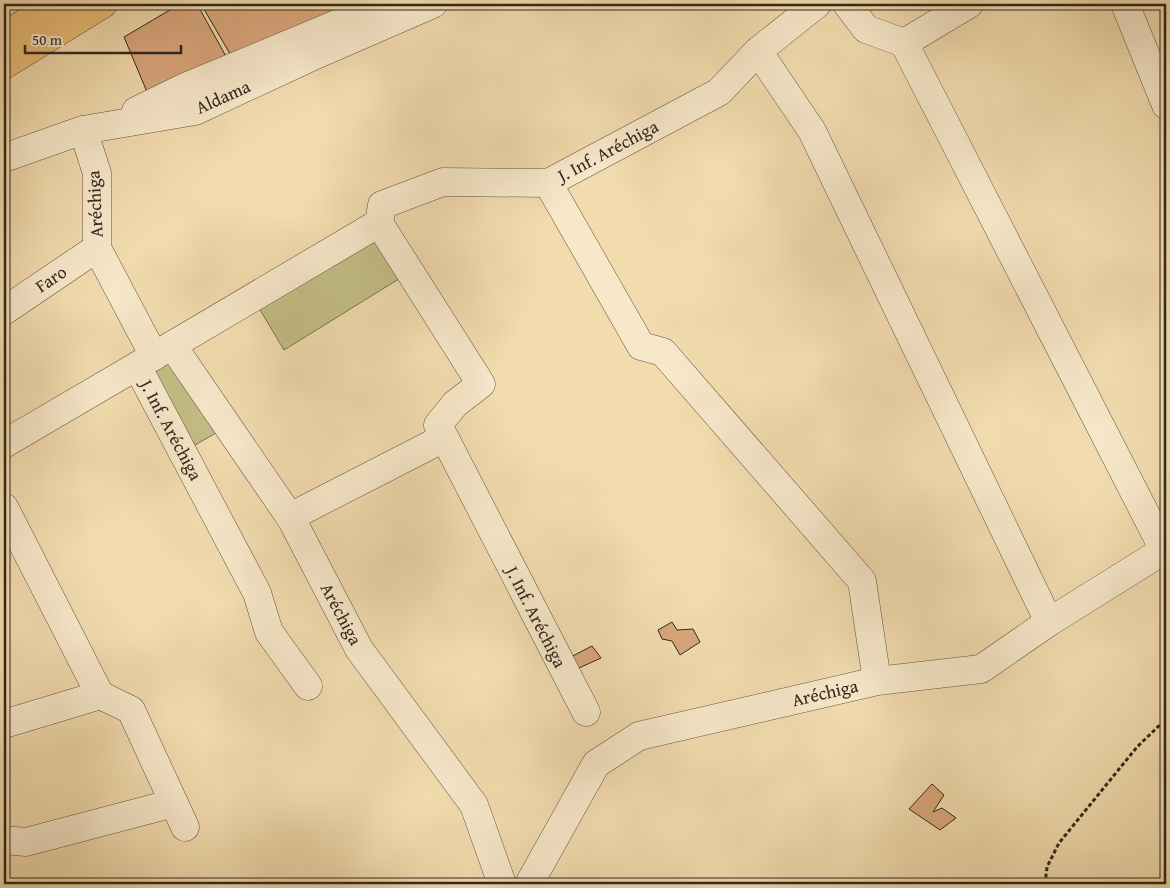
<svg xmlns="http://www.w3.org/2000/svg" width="1170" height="888" font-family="'Gentium Book Plus',serif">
<rect width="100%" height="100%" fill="#f2dcae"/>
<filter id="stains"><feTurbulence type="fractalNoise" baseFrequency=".004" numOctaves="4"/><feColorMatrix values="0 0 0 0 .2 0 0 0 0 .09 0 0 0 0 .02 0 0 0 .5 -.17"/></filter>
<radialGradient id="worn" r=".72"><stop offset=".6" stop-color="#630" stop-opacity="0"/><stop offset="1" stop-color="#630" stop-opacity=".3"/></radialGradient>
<g fill="#c3be85" stroke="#7a7252">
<path d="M373 227 402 277 284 350 253 298Z"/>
<path d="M169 351 216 433 188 449 141 367Z"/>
</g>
<g fill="#d9a77c" stroke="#32271e">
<path d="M180 4H197L228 60 150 99 124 37Z"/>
<path d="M201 4H368L233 59Z"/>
<path d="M672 622 677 630 693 629 700 642 680 655 672 641 662 639 658 630Z"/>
<path d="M592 646 601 658 568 673 563 661Z"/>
<path d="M932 784 944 795 933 812 942 808 956 818 940 830 909 809Z"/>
</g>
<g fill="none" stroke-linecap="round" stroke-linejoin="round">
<g stroke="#625442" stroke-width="29">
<g id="minor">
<path d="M847 4 866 29 904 43 1164 550"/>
<path d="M1125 4 1166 105"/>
<path d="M904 43 969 4"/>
<path d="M758 51 812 131 1049 622"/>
<path d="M136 111 183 88 385 4"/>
<path d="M83 130 97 173V248L154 356"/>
<path d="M4 158 83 130 195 111 311 57 433 4"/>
<path d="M548 183 641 346 663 352 862 581 877 681"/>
<path d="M379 223 481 384 455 404 438 425 586 712"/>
<path d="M4 311 97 248"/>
<path d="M172 345 292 520 359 649 474 805 502 884"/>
<path d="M4 444 137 366"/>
<path d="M4 507 100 695 131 710 185 827"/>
<path d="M290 517 444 438"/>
<path d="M308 686 269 632 257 593 137 366 379 223 382 205 443 182 548 183 719 92 758 51 817 4"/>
<path d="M4 724 100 695"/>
<path d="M4 840 26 842 174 803"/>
<path d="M529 884 596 764 639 736 877 681 981 669 1049 622 1166 549"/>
</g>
</g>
<g stroke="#32271e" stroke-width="29">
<g id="major">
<path d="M4 36 55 4"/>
<path d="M4 65 103 4"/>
</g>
</g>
<path stroke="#32271e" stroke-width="3" stroke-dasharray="4 2.5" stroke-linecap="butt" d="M1045 884 1047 867 1059 843 1137 747 1166 719"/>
<use href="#minor" stroke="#f7e8ca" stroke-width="28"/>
<use href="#major" stroke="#e9be77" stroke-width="28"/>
</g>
<g text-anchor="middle" stroke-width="4" stroke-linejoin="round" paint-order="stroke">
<g font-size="18" fill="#32271e" stroke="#f7e8ca">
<text transform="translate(223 97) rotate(-24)" y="6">Aldama</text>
<text transform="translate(608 151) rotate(-28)" y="6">J. Inf. Aréchiga</text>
<text transform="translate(95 204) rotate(-93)" y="6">Aréchiga</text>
<text transform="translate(51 279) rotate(-34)" y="6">Faro</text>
<text transform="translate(171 430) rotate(62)" y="6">J. Inf. Aréchiga</text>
<text transform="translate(341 614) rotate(62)" y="6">Aréchiga</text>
<text transform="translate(536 617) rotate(63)" y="6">J. Inf. Aréchiga</text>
<text transform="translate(825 693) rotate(-13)" y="6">Aréchiga</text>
</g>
</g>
<rect width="1170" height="888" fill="none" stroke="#f2dcae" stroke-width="20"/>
<rect x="5" y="5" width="1160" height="878" fill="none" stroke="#32271e" stroke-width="2.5"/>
<rect x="10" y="10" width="1150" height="868" fill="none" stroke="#32271e"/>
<path d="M25 45v8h156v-8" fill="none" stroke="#32271e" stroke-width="2.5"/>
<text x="32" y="45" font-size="15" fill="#32271e" stroke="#f7e8ca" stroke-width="4" paint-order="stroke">50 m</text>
<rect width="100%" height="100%" filter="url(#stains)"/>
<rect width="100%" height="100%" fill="url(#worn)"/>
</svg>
